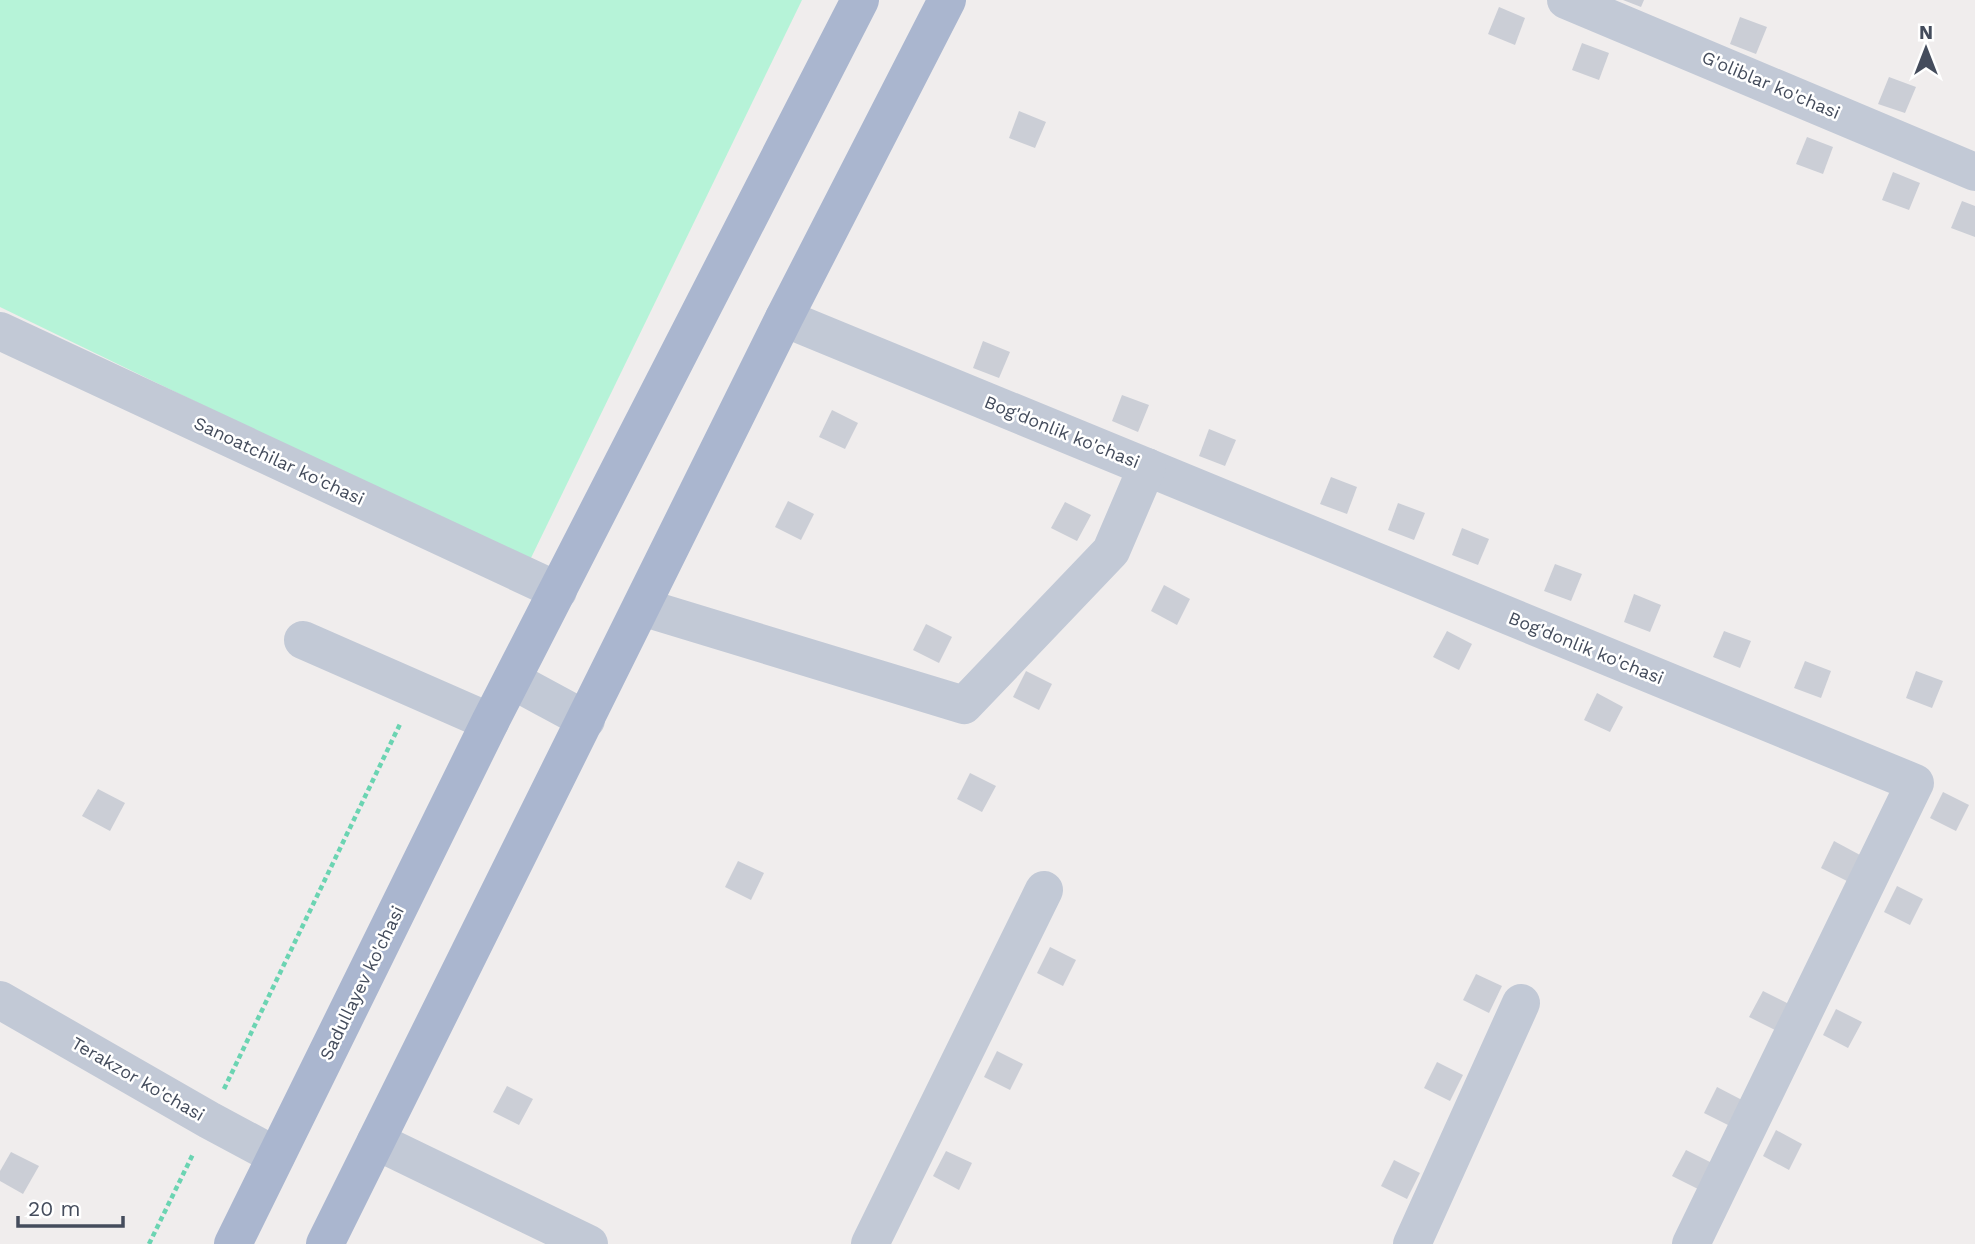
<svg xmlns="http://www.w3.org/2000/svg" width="1975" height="1244" font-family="'Work Sans',sans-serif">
<rect width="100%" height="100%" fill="#f0eded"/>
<path fill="#b6f3d8" d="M0 0H802L530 560 380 491 0 307Z"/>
<g fill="#cbced6">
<path d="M1623 0H1644L1641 7Z"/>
<path d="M1499 7 1525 18 1515 45 1488 34Z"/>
<path d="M1740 17 1767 27 1756 54 1730 44Z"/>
<path d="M1582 43 1609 53 1599 80 1572 70Z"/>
<path d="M1889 77 1916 87 1905 113 1878 104Z"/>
<path d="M1019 111 1046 122 1035 148 1009 138Z"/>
<path d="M1807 137 1833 147 1823 174 1796 164Z"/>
<path d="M1893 172 1920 183 1909 210 1882 200Z"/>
<path d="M1962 201 1975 206V237L1951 228Z"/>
<path d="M983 341 1010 352 999 378 973 368Z"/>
<path d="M1122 395 1149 405 1138 432 1112 421Z"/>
<path d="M832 410 858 423 845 449 819 437Z"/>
<path d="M1209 429 1236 440 1225 466 1199 456Z"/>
<path d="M1331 477 1357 487 1347 514 1320 504Z"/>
<path d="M788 501 814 514 801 540 775 527Z"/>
<path d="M1065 502 1091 515 1077 541 1051 528Z"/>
<path d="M1398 503 1425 513 1414 540 1388 530Z"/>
<path d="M1462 528 1489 539 1478 565 1452 555Z"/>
<path d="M1555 564 1582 574 1571 601 1544 591Z"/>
<path d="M1164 585 1190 599 1177 625 1151 611Z"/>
<path d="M1634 594 1661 605 1650 632 1624 622Z"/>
<path d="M926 624 952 637 939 663 913 650Z"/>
<path d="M1447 631 1472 644 1459 670 1433 657Z"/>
<path d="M1724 631 1751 641 1740 668 1713 657Z"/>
<path d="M1805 661 1831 671 1821 698 1794 688Z"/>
<path d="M1026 671 1052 684 1039 710 1013 697Z"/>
<path d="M1916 671 1943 681 1932 708 1906 698Z"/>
<path d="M1597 693 1623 707 1610 732 1584 720Z"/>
<path d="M970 773 996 786 982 812 957 799Z"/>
<path d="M98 789 125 803 110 831 82 816Z"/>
<path d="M1943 792 1969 805 1956 831 1930 818Z"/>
<path d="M1834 841 1860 855 1847 881 1821 868Z"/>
<path d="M738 861 764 873 751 900 725 887Z"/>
<path d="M1897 886 1923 899 1910 925 1884 912Z"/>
<path d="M1050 947 1076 960 1063 986 1037 973Z"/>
<path d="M1476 974 1502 986 1489 1013 1463 1000Z"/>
<path d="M1763 991 1789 1004 1775 1030 1749 1017Z"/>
<path d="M1836 1009 1862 1022 1848 1048 1823 1035Z"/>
<path d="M997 1051 1023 1064 1010 1090 984 1077Z"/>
<path d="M1437 1062 1463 1075 1450 1101 1424 1088Z"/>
<path d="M507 1086 533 1099 519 1125 493 1112Z"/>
<path d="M1717 1087 1742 1100 1730 1126 1704 1113Z"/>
<path d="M1776 1130 1802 1144 1789 1170 1763 1156Z"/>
<path d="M1686 1150 1712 1163 1698 1189 1672 1176Z"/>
<path d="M946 1151 972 1163 959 1190 933 1176Z"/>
<path d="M11 1152 39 1166 23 1194 0 1181V1171Z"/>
<path d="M1394 1160 1420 1173 1407 1199 1381 1186Z"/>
</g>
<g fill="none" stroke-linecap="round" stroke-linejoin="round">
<g stroke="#6bd4b2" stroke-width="4.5" stroke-dasharray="5 3.5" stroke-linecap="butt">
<path d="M224 1089 401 722"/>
<path d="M149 1244 193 1154"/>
</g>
<g stroke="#c2c9d6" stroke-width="38">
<path d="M1566 0 1975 172"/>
<path d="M784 318 1915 783 1691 1244"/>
<path d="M0 331 558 591"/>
<path d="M642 607 964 705 1111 551 1147 467"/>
<path d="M303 640 490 722"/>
<path d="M512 680 586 720"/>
<path d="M0 1000 209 1120 276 1156"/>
<path d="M376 1141 589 1244"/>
<path d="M870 1244 1044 890"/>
<path d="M1412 1244 1521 1003"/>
</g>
<g stroke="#aab6cf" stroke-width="38">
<path d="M233 1244 490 722 860 0"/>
<path d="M325 1244 784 318 947 0"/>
</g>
</g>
<g text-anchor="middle" stroke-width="5" stroke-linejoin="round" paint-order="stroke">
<g font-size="18" fill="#444c5c" stroke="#fff">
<text transform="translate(1771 85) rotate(23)" y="6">G'oliblar ko'chasi</text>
<text transform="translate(1062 432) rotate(22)" y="6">Bog'donlik ko'chasi</text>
<text transform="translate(279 461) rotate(25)" y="6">Sanoatchilar ko'chasi</text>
<text transform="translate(1586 648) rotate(22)" y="6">Bog'donlik ko'chasi</text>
<text transform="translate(362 983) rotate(-64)" y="6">Sadullayev ko'chasi</text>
<text transform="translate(138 1079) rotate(30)" y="6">Terakzor ko'chasi</text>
</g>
</g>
<g transform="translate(1926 49)" stroke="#ffffff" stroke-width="5" paint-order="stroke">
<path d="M0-5L12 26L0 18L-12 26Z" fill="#444c5c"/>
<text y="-10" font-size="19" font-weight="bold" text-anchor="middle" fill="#444c5c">N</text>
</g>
<path d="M18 1216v10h105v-10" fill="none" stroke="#444c5c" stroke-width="3.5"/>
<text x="28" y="1216" font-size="21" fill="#444c5c" stroke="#ffffff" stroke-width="5" paint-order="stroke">20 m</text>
</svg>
